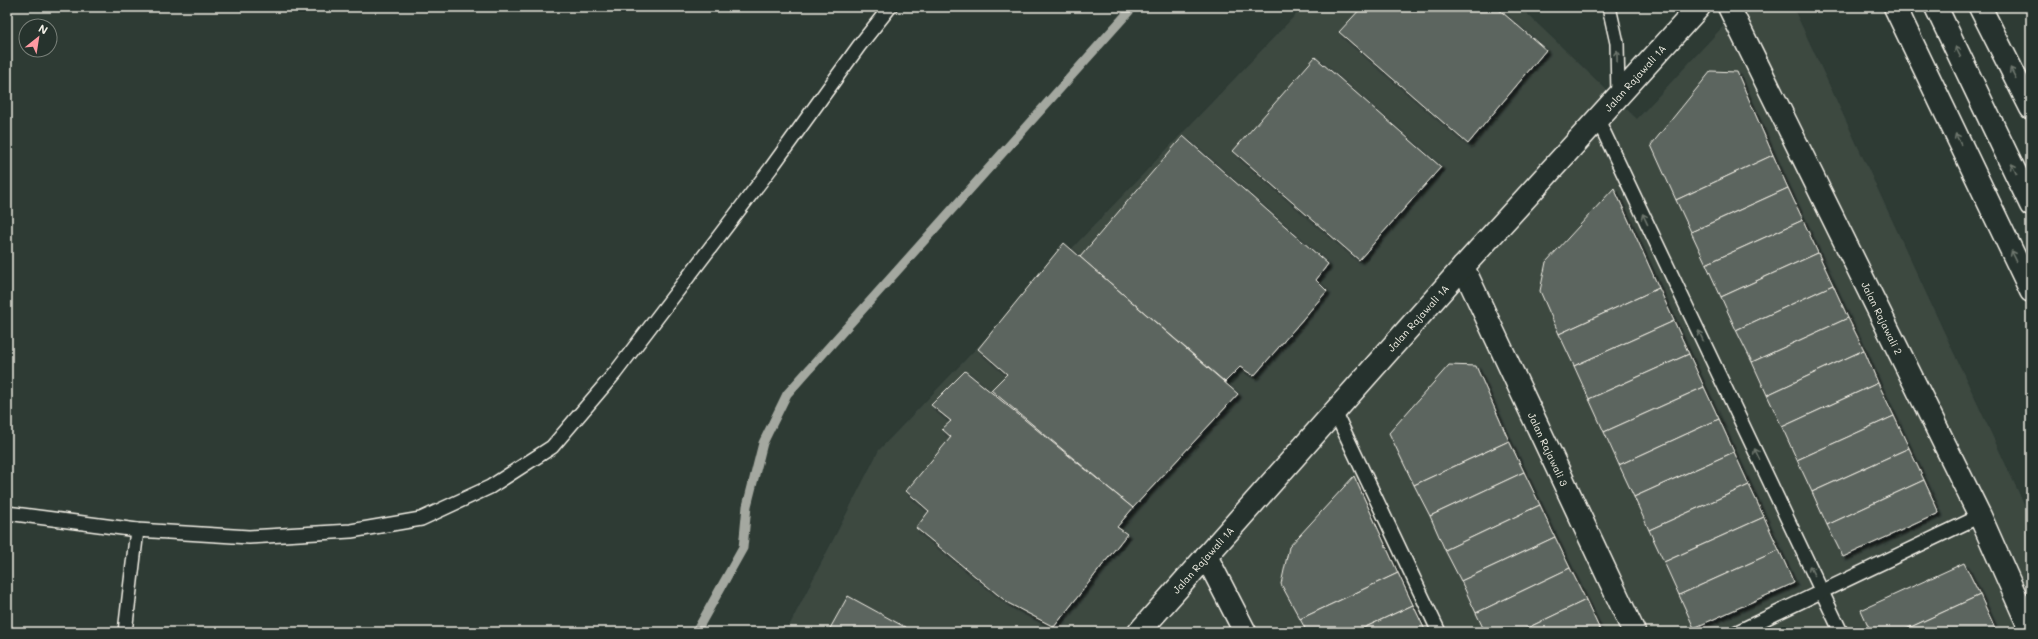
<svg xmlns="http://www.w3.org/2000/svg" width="2038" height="639" font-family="Mali,sans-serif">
<defs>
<filter id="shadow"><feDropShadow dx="3.5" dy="3.5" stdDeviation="1" flood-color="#0009"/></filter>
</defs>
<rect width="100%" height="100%" fill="#2e3b34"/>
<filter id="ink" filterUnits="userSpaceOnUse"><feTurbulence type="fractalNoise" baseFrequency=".025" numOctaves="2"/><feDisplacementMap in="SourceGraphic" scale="8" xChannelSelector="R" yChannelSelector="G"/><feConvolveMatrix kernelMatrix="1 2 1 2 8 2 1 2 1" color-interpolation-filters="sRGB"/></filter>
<g filter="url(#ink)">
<path fill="#3c4841" d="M1303 7H1520L1637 119 1741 7H1793L2031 519V632H786L879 450Z"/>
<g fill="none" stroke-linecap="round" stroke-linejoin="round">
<path stroke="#a4a8a0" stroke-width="9" d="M696 632 743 548 747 506 763 443 787 394 1133 7"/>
</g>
<g fill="#5c655e" stroke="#f4f1e8" filter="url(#shadow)">
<path d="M1362 7H1496L1546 50 1468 144 1339 32Z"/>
<path d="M1315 57 1441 167 1359 260 1233 151Z"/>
<path d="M1711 71 1737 72 1773 155 1676 200 1651 145Z"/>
<path d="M1183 136 1328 264 1316 280 1327 291 1254 376 1240 367 1225 382 1080 257Z"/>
<path d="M1773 155 1788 188 1691 232 1676 200Z"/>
<path d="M1614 188 1659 288 1559 334 1540 291 1546 262Z"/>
<path d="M1788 188 1803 220 1706 264 1691 232Z"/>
<path d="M1803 220 1818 253 1721 297 1706 264Z"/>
<path d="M1064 243 1238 394 1133 508 991 390 1007 374 978 349Z"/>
<path d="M1818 253 1833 285 1736 330 1721 297Z"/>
<path d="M1833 285 1848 318 1752 362 1736 330Z"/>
<path d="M1659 288 1674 321 1574 366 1559 334Z"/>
<path d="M1848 318 1864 350 1767 395 1752 362Z"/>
<path d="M1674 321 1689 354 1589 399 1574 366Z"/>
<path d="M1864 350 1878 383 1782 427 1767 395Z"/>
<path d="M1689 354 1704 387 1604 432 1589 399Z"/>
<path d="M1449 365 1476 366 1509 441 1414 485 1389 433Z"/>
<path d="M965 371 1133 508 1117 527 1127 534 1054 627 1008 603 916 528 929 511 906 491 951 437 942 429 951 421 931 405Z"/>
<path d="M1878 383 1894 416 1797 460 1782 427Z"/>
<path d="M1704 387 1719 419 1619 465 1604 432Z"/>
<path d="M1894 416 1909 448 1812 492 1797 460Z"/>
<path d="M1719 419 1734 452 1634 497 1619 465Z"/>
<path d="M1509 441 1524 472 1430 516 1414 485Z"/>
<path d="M1909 448 1924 480 1827 525 1812 492Z"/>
<path d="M1734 452 1749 485 1649 530 1634 497Z"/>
<path d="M1524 472 1540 505 1445 550 1430 516Z"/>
<path d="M1354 476 1398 573 1300 619 1281 584 1289 547Z"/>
<path d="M1924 480 1939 513 1843 557 1827 525Z"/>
<path d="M1749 485 1764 517 1664 562 1649 530Z"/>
<path d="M1540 505 1555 537 1461 581 1445 550Z"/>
<path d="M1764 517 1779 550 1679 595 1664 562Z"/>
<path d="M1555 537 1570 568 1476 613 1461 581Z"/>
<path d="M1779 550 1794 583 1694 628 1679 595Z"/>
<path d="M1964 563 1980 595 1900 632H1871L1861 610Z"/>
<path d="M1570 568 1586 600 1519 632H1485L1476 613Z"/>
<path d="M1398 573 1413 605 1355 632H1307L1300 619Z"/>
<path d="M1980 595 1995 628 1986 632H1900Z"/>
<path d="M848 596 914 632H828Z"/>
<path d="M1586 600 1601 632H1519Z"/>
<path d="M1413 605 1426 632H1355Z"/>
</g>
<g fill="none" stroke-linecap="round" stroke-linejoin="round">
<g stroke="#f4f1e8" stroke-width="16">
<g id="service">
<path d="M1609 7 1617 43 1618 95"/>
<path d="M1598 120 1841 632"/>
<path d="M1335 412 1439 632"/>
<path d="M7 513 137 530 249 537 351 531 421 519 490 487 552 447 615 373 771 168 859 46 890 7"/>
<path d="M125 632 137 530"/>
<path d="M1737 632 1980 516"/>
</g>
</g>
<g stroke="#f4f1e8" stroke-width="25">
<g id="minor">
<path d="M1729 7 1980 516 2031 631"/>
<path d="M1463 267 1634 632"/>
<path d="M1206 556 1245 632"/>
<path d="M1139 632 1463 267 1699 7"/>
</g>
</g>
<g stroke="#f4f1e8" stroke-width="25">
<g id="motorway">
<path d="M1895 7 2031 291"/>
<path d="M1936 7 2031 205"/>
<path d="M1980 7 2031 108"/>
</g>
</g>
<use href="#service" stroke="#26332d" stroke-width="13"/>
<use href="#minor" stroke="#26332d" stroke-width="22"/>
<use href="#motorway" stroke="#26332d" stroke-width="22"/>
</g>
<defs><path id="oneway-shaft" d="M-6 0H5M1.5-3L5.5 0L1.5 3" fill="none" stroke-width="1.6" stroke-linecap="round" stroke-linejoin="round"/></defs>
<g stroke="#6e766e">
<use href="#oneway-shaft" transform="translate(1958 52) rotate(-116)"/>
<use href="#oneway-shaft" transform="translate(1617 56) rotate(-91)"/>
<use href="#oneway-shaft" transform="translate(2013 73) rotate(-117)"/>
<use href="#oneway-shaft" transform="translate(1958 139) rotate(-116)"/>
<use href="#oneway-shaft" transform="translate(2014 169) rotate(-116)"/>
<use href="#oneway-shaft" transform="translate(1645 219) rotate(-115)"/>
<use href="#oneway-shaft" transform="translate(2014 256) rotate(-116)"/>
<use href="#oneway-shaft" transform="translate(1701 336) rotate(-115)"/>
<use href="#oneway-shaft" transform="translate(1757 454) rotate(-115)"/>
<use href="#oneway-shaft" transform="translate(1812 571) rotate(-115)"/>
</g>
</g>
<g text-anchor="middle" stroke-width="3" stroke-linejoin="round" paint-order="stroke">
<g font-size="10" fill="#f4f1e8" stroke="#26332d">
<text transform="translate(1635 78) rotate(-48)" y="4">Jalan Rajawali 1A</text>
<text transform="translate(1418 318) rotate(-48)" y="4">Jalan Rajawali 1A</text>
<text transform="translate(1882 318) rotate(64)" y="4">Jalan Rajawali 2</text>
<text transform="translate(1548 449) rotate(65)" y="4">Jalan Rajawali 3</text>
<text transform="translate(1203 560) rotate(-48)" y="4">Jalan Rajawali 1A</text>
</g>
</g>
<rect width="2038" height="639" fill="none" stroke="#26332d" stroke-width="24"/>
<rect x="12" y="12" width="2014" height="615" fill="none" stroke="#f4f1e8" stroke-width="1.5" filter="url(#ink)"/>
<g transform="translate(38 38) rotate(30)"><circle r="19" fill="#26332d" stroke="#787f78"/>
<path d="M0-3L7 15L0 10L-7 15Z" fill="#ff9aa2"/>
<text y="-6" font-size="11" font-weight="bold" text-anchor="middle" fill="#f4f1e8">N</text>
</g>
</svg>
